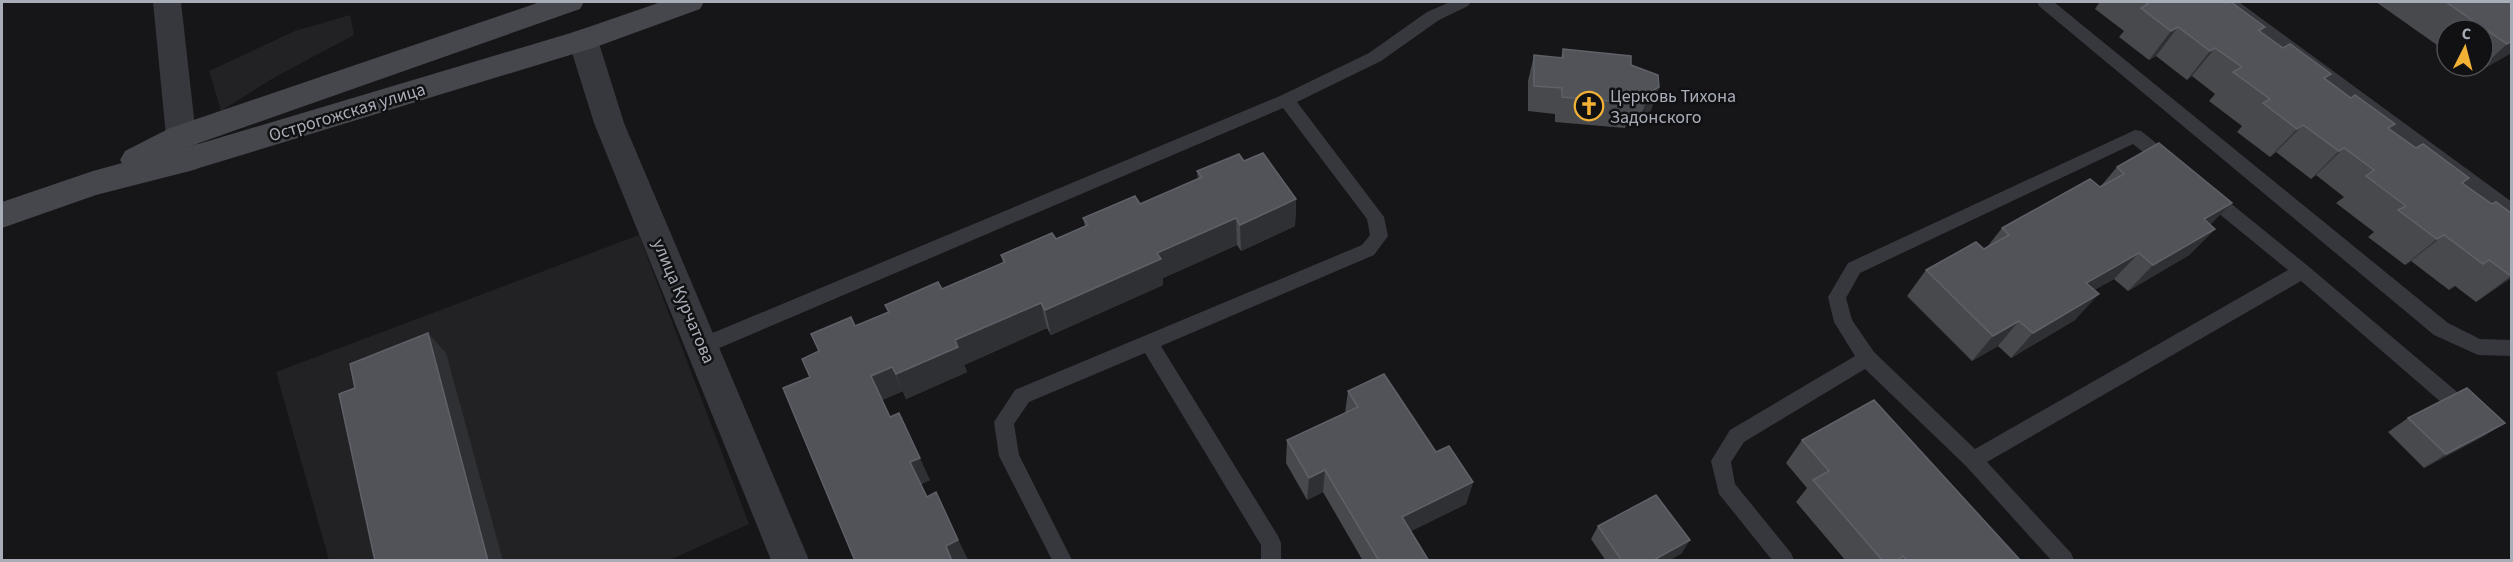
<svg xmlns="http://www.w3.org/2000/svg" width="2513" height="562" font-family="'Source Sans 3',sans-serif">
<rect width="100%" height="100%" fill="#161618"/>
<g fill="#222225">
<path d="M350 15 354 35 275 77 221 111 209 71 295 31Z"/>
<path d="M639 235 749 524 670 560H329L276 372Z"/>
</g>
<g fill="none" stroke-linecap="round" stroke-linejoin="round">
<g fill="#37383d" fill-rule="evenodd">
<path d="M1450 2H1471L1468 6 1439 20 1381 61 1297 102 1384 217 1388 236 1374 255 1161 346 1278 536 1281 543V560H1261V545L1145 353 1029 402 1014 424 1019 455 1072 560H1052L999 456 994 422 1015 390 1362 245 1370 235 1367 219 1283 108 710 352 703 354 696 352 694 346 696 340 1280 96 1369 53 1427 12Z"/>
<path d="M2037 2H2054L2448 323 2480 339 2512 340V356L2478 355 2434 335 2039 6Z"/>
<path d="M2222 2H2239L2512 202V219L2506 217 2224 6Z"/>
<path d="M2135 130 2141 131 2175 158 2177 163 2175 168 2169 170 2163 168 2133 144 1860 273 1846 298 1852 320 1874 352 1975 449 2288 270 2201 199 2198 194 2201 189 2207 187 2213 189 2308 266 2456 391 2459 397 2456 403 2449 405 2442 403 2301 281 1987 462 2071 553 2074 560H2051L1966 466 1865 369 1744 442 1731 462 1735 484 1791 553 1794 560H1772L1719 494 1711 461 1730 430 1855 356 1834 322 1828 297 1848 263Z"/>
</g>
<g fill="#37383d" fill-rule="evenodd">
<path d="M153 2H181L196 136 202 160 197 169 186 172 175 169 170 160 166 136Z"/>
<path d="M583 29 593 32 598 40 624 123 809 560H771L594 123 568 40 573 32Z"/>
</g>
<path fill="#45474d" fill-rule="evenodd" d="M540 2H584L580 9 185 148 574 32 661 2H704L700 9 593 48 186 172 96 195 2 228V202L93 171 122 163 120 160 125 151 170 128Z"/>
</g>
<g fill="#47494d">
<path d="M2098 2H2223L2265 27 2261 32 2326 80 2389 129 2416 148 2469 178 2463 183 2511 278 2476 302 2455 286 2449 290 2411 261 2405 265 2368 237 2374 232 2336 203 2344 197 2316 175 2311 179 2276 152 2270 157 2237 132 2242 126 2209 101 2215 94 2192 76 2187 80 2156 56 2149 60 2119 37 2124 31 2095 9 2099 3Z"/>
<path d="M2376 2H2511V53L2476 73 2467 66H2483V30H2447V52Z"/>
<path d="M1563 49 1631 65 1659 87 1650 113 1640 118 1628 119 1625 128 1555 122V114L1528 111V81L1534 55 1561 58Z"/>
<path d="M1244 161 1296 199 1295 226 1241 251 1237 245 1163 278V285L1051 335 1047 328 964 365 967 372 906 399 903 391 882 400 890 417 930 480 921 484 927 497 958 540 968 560 810 377 819 351 855 326 888 312 885 305 942 289 1003 263 1001 255 1056 239 1085 226 1083 218 1140 204 1198 179 1197 171Z"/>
<path d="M2117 167 2210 224 2215 229 2189 255 2128 291 2114 279 2094 290 2075 320 2011 358 1998 346 1972 361 1907 296 1926 270 1984 249 1987 247 2002 228 2100 187Z"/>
<path d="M1348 391 1436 452 1473 482 1466 504 1411 531 1429 561H1363L1323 492 1307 500 1286 463 1287 440 1345 413Z"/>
<path d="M2408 418 2505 423 2482 437 2424 468 2388 432Z"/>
<path d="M1802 440 2021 561H1846L1796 502 1807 488 1786 463Z"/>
<path d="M1598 526 1682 553 1668 561H1606L1591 539Z"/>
</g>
<g fill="#2f3033">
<path d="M2178 27 2156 56 2149 60 2171 31Z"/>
<path d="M2511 41V53L2476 73 2507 44Z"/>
<path d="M2215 48 2192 76 2187 80 2210 51Z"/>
<path d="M1659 87 1650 113 1640 118 1649 93Z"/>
<path d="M2303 125 2276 152 2270 157 2297 129Z"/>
<path d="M2344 148 2316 175 2311 179 2339 151Z"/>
<path d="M1296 199 1295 226 1241 251 1240 225Z"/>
<path d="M2232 203 2205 230 2204 219Z"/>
<path d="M1236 218 1237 245 1163 278V285L1051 335 1045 310 1157 253Z"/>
<path d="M2215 229 2189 255 2128 291 2153 265Z"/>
<path d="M2444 235 2411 261 2405 265 2437 239Z"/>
<path d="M2139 253 2114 279 2063 308 2086 283Z"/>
<path d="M2511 276V278L2476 302Z"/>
<path d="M2099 294 2075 320 2011 358 2033 333Z"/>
<path d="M1041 303 1047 328 964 365 967 372 906 399 896 374 955 340Z"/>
<path d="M2019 321 1998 346 1972 361 1993 336Z"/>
<path d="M428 333 446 353 503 561H488Z"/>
<path d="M892 367 903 391 882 400 871 376Z"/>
<path d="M2505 423 2482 437 2424 468 2446 454Z"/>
<path d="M920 458 930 480 921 484 910 462Z"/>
<path d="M1325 470 1323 492 1307 500 1309 478Z"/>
<path d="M1473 482 1466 504 1397 538 1402 517Z"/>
<path d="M958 540 968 560 952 561 946 546Z"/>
<path d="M1690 540 1682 553 1668 561H1652Z"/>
</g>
<g fill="#525359" stroke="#5f6168" stroke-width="1.5">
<path d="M2144 2H2223L2225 3 2231 2 2265 27 2258 30 2283 48 2290 44 2331 74 2324 78 2351 98 2355 95 2395 124 2388 128 2416 148 2423 144 2469 178 2462 183 2492 204 2496 202 2511 213V276L2489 260 2483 264 2444 235 2437 239 2398 210 2406 206 2366 176 2374 170 2344 148 2339 151 2303 125 2297 129 2263 103 2270 99 2233 72 2242 67 2215 48 2210 51 2178 27 2171 31 2141 8 2148 4Z"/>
<path d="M2446 2H2511V41L2507 44Z"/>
<path d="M1563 49 1631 56V65L1658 75 1659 87 1649 93 1632 94 1633 103 1562 97V88L1534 86V55L1563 58Z"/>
<path d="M2159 143 2232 203 2204 219 2215 229 2153 265 2139 253 2086 283 2099 294 2033 333 2019 321 1993 336 1926 270 1976 242 1984 249 2009 235 2002 228 2090 179 2100 187 2124 174 2117 167Z"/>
<path d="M1263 153 1296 199 1240 225 1236 218 1157 253 1161 259 1045 310 1041 303 955 340 958 347 896 374 892 367 871 376 890 417 899 413 920 458 910 462 927 497 936 492 958 540 946 546 952 561H855L783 388 810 377 802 359 819 351 811 334 851 317 855 326 889 312 885 305 938 282 942 289 1005 262 1001 255 1052 233 1056 239 1088 225 1083 218 1135 196 1140 204 1202 177 1197 171 1239 154 1244 161Z"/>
<path d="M428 333 488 561H375L339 394 355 388 350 364Z"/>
<path d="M1384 374 1436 452 1449 446 1473 482 1402 517 1429 561H1379L1325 470 1309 478 1287 440 1358 407 1348 391Z"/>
<path d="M2467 388 2505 423 2446 454 2408 418Z"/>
<path d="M1874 400 2021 561H1907L1903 556 1896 561H1883L1813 480 1829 471 1802 440Z"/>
<path d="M1656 495 1690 540 1652 561H1622L1598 526Z"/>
</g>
<defs>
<g id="church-ring" transform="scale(1.5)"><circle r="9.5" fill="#111113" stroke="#f2b134" stroke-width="1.5"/><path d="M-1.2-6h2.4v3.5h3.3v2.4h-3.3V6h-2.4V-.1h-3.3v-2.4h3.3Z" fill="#f2b134"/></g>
</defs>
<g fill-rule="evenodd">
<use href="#church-ring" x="1589" y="106"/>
</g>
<g text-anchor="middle" stroke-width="5" stroke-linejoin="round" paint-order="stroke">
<g font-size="18" fill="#a8adb8" stroke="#111113" text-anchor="start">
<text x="1610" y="102">Церковь Тихона<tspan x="1610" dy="21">Задонского</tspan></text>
</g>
<g font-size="18" fill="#a8adb8" stroke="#111113">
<text transform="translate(347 112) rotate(-17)" y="6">Острогожская улица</text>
<text transform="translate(684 301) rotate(67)" y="6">улица Курчатова</text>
</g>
</g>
<rect width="2513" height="562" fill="none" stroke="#a8adb8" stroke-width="6"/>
<g transform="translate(2465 48) rotate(6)"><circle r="28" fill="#111113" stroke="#4d4f55" stroke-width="1.5"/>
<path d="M0-4.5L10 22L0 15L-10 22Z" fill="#f2b134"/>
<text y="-9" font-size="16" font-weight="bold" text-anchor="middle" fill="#a8adb8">С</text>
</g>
</svg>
